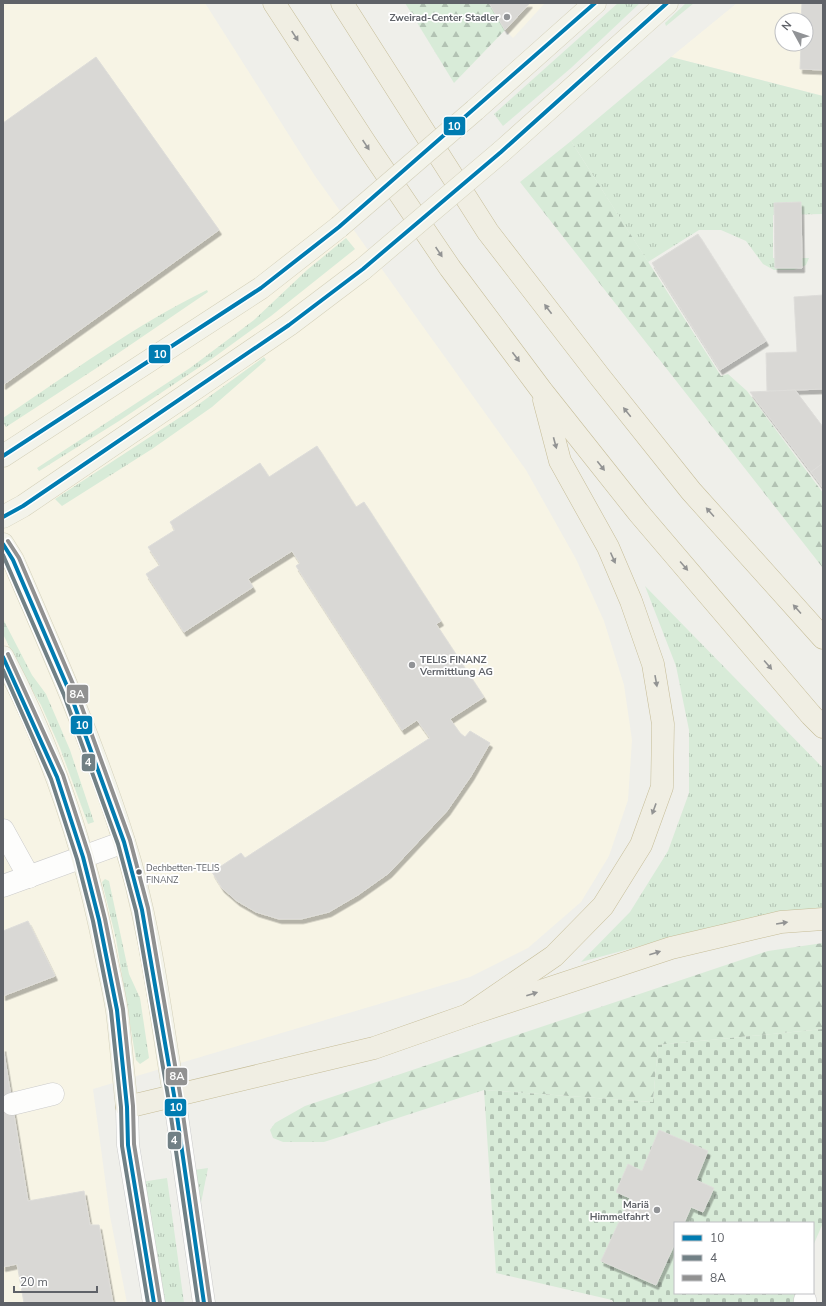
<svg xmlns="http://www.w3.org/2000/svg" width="826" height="1306" font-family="'Nunito Sans',sans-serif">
<defs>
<pattern id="grass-tufts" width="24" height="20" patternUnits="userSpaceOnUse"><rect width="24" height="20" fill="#d8ebd8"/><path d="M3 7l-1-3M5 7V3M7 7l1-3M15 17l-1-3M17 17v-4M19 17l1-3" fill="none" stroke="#b2c2b3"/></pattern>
<pattern id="forest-firs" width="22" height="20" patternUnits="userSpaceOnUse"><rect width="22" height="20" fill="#d8ebd8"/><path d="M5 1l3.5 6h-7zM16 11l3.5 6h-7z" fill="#b2c2b3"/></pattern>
<pattern id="cemetery-stones" width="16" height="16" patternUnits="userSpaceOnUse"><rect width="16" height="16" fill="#d8ebd8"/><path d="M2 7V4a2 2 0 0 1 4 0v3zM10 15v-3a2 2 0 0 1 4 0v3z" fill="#b2c2b3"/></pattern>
<filter id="shadow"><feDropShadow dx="2.5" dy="4.5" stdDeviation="0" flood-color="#0004"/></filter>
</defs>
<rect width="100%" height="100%" fill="#efefea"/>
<g fill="#f7f4e5" fill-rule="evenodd">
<path d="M3 3H205L315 176 526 470 576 559 604 621 624 685 632 740 628 800 609 856 581 902 528 948 470 977 93 1089 110 1216 127 1303H3Z"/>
<path d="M489 3H545L513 38 505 30Z"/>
<path d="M737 3H823V96L671 57ZM782 20H806V44H782Z"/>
</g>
<g fill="url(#grass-tufts)">
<path d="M618 3H640L571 68 503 126 494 114Z"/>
<path d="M686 3H694L666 26 665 23Z"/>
<path d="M671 57 823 96V214L773 215V258H809L806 265 794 270H774L763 264 746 241 721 230H699L648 262 571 141Z"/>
<path d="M346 238 355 249 271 316 213 358 119 421 39 471 37 468 190 368 254 320 307 270Z"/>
<path d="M207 290 208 292 95 369 6 427 3 422V418C69 374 135 325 207 290Z"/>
<path d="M264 357 266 360 212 407 152 449 62 506 55 499 188 412Z"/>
<path d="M645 586 823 768V910L666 939 581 962 630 912 668 851 689 793V730L676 666Z"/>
<path d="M3 619 32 675 46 694 70 750 94 822 88 824 60 748 41 705 25 679 3 634Z"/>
<path d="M105 879 109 881 129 974 140 998 149 1058 140 1064 136 1060 116 939 102 882Z"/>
<path d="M208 1168 200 1208 194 1170Z"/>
<path d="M167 1178 184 1303H161L141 1182Z"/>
</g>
<g fill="url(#forest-firs)">
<path d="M405 3H489L505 30 454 83Z"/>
<path d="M571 141 721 376 728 374 747 391 823 493V568L520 182Z"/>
<path d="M823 943V1029L658 1045 653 1102 484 1090 324 1142H283L273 1138 270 1130 275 1123 305 1106 768 951Z"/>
</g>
<path fill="url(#cemetery-stones)" d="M823 1029V1223L813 1246V1223H675V1293H795L793 1303H614L612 1300 496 1273 484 1090 653 1102 658 1045Z"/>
<g fill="#d9d8d5" stroke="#deddda" filter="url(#shadow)">
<path d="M489 3H530L505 30Z"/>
<path d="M802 3H823V70L800 69 801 44H806V20H801Z"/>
<path d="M96 57 219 230 3 385V123Z"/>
<path d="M801 202 802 268H775L774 203Z"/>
<path d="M698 234 766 341 720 370 652 263Z"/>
<path d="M823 295V389L767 391 766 353 797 352 794 297Z"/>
<path d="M795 390 823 427V463L811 472 750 392Z"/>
<path d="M317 446 356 507 364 502 441 621 436 624 484 697 450 719 460 733 465 737 470 731 490 743 471 776 447 811 389 873 358 895 329 912 301 919H279L256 912 237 901 222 888 212 872 241 853 245 858 430 738 417 720 402 730 296 566 300 563 292 551 248 579 253 587 184 632 146 574 160 565 148 547 175 530 170 522 260 463 269 477Z"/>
<path d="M823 463V488L811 472Z"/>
<path d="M28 921 55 976 3 996V931Z"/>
<path d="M3 1047 28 1201 84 1191 90 1225H99L113 1303H24L17 1264 3 1267Z"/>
<path d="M659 1130 708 1151 696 1180 714 1188 703 1212 691 1207 684 1223H675V1243L656 1285 601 1261 630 1198 616 1192 628 1164 642 1171Z"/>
</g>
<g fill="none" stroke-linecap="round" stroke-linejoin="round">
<g stroke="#cbcbcb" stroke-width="23">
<g id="minor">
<path d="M3 830 29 877"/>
<path d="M3 886 124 842"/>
<path d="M174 1095 204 1303"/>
<path d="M12 1104 53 1094"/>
<path d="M127 1107 128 1145 154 1303"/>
<path d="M805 1300V1303"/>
</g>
</g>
<g stroke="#d5d1ba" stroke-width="23">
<g id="major">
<path d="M475 110 595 3"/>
<path d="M501 152 667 3"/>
<path d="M3 456 261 288 339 227"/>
<path d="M3 517 23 506 289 325 363 269"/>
<path d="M3 544 13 560C53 652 94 745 124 841 150 923 160 1011 174 1095"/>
<path d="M3 657C52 749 85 850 105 951 109 971 114 991 117 1011 121 1042 123 1075 127 1107"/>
</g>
</g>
<g stroke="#c6bd98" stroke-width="23">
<g id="highway">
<path d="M274 3 366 144 450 268 542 391 638 512 811 715 823 727"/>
<path d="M342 3 488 232 600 377 691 491 823 638"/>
<path d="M468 1015 554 956 603 906 641 845 662 787 663 724 653 664 631 601 608 547 560 461 544 400"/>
<path d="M127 1107 374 1048 468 1015 671 948 781 922 823 919"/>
</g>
</g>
<use href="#minor" stroke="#fdfdfc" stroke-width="22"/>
<use href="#major" stroke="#f3f3ea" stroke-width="22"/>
<use href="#highway" stroke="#f0eee3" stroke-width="22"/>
<g stroke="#d5d1ba" stroke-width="23" stroke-linecap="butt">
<g id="major-bridge">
<path d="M339 227 475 110"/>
<path d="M363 269 501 152"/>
</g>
</g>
<use href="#major-bridge" stroke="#f3f3ea" stroke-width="22"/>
<g stroke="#fff" stroke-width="7">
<g id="bus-1">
<path d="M3 456 261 288 339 227 595 3"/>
<path d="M3 517 23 506 289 325 363 269 501 152 667 3"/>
<path d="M3 544 13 560 70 693 124 842 142 910 174 1095 204 1303"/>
<path d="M3 657 57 777 83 857 99 920 117 1010 127 1107 128 1145 154 1303"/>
</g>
</g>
<g stroke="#fff" stroke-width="7">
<g id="bus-2">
<path d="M3 555 64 695 118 844 136 911 168 1096 198 1303"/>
<path d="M3 670 51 779 77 859 93 921 111 1011 121 1107 122 1146 148 1303"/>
</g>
</g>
<g stroke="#fff" stroke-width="7">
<g id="bus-3">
<path d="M8 541 19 558 76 691 130 840 148 908 180 1094 210 1302"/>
<path d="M8 654 63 775 89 855 105 919 123 1009 133 1106 134 1144 160 1302"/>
</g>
</g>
<use href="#bus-1" stroke="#007cb1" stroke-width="4"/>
<use href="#bus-2" stroke="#718085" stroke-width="4"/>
<use href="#bus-3" stroke="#919191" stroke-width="4"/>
</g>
<defs><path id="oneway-solid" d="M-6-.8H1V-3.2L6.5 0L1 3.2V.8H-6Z"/></defs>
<g fill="#929393">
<use href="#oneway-solid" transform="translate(295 36) rotate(57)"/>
<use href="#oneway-solid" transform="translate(366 145) rotate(56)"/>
<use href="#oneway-solid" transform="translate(439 252) rotate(56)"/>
<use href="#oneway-solid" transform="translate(548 309) rotate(-127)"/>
<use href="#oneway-solid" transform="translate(516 357) rotate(53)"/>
<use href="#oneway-solid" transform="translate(627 412) rotate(-129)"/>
<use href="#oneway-solid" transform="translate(555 443) rotate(75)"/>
<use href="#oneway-solid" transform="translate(601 466) rotate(52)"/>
<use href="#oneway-solid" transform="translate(710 512) rotate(-132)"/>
<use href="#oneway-solid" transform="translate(613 558) rotate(66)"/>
<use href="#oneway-solid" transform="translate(684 566) rotate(49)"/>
<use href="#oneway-solid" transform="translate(797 609) rotate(-132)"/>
<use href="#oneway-solid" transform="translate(768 665) rotate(49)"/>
<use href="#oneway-solid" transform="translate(656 681) rotate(80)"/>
<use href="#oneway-solid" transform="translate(654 809) rotate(110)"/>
<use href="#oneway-solid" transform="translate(782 923) rotate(-9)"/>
<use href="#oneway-solid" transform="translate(655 953) rotate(-18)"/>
<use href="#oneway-solid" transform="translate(532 994) rotate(-18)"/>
</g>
<g fill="#919396" stroke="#fff" stroke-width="1.5">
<circle cx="507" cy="17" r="4"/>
<circle cx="412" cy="665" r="4"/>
<circle cx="657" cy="1210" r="4"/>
</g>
<circle fill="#5f6268" stroke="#fff" stroke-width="1.5" cx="139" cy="872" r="3.5"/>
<g text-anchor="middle" stroke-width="3.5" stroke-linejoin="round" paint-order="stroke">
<g font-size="9" fill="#5f6268" stroke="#fff" text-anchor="start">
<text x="146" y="871">Dechbetten-TELIS<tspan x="146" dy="12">FINANZ</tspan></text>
</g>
<g font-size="10" font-weight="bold" fill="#5f6268" stroke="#fff" text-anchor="end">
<text x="499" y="21">Zweirad-Center Stadler</text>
<text x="420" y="663" text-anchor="start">TELIS FINANZ<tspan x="420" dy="12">Vermittlung AG</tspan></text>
<text x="649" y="1208">Mariä<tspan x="649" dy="12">Himmelfahrt</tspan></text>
</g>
</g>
<g stroke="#fff" stroke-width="1.5">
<rect x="443" y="116" width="23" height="20" rx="4" fill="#007cb1"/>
<rect x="148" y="344" width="23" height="20" rx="4" fill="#007cb1"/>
<rect x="66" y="684" width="23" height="20" rx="4" fill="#919191"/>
<rect x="70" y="715" width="23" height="20" rx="4" fill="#007cb1"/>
<rect x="81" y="753" width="15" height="19" rx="4" fill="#718085"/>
<rect x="165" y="1067" width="23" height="19" rx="4" fill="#919191"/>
<rect x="164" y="1098" width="23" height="19" rx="4" fill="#007cb1"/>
<rect x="167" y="1131" width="15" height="19" rx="4" fill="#718085"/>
</g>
<g font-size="11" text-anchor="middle" font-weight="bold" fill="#fff">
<text x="454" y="130">10</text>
<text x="160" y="358">10</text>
<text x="77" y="698">8A</text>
<text x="82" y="729">10</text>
<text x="88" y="766">4</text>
<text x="177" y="1080">8A</text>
<text x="176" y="1111">10</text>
<text x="174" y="1144">4</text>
</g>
<rect width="826" height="1306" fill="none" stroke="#5f6268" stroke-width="8"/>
<rect x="674" y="1222" width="140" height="72" fill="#ffffff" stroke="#bfc0c3"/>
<rect x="682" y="1235" width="20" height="6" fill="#007cb1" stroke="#bfc0c3"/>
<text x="710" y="1242" font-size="12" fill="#5f6268">10</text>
<rect x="682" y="1255" width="20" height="6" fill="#718085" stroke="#bfc0c3"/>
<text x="710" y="1262" font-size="12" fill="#5f6268">4</text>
<rect x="682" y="1275" width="20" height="6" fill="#919191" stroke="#bfc0c3"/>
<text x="710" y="1282" font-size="12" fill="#5f6268">8A</text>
<g transform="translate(794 32) rotate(310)"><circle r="19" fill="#ffffff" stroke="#bfc0c3"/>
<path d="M0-3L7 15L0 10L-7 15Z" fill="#919396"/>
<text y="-6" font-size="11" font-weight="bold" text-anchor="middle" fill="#5f6268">N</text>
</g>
<path d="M14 1286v6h83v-6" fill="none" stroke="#5f6268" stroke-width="2"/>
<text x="20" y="1286" font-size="12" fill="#5f6268" stroke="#ffffff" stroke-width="3" paint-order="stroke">20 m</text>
</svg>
